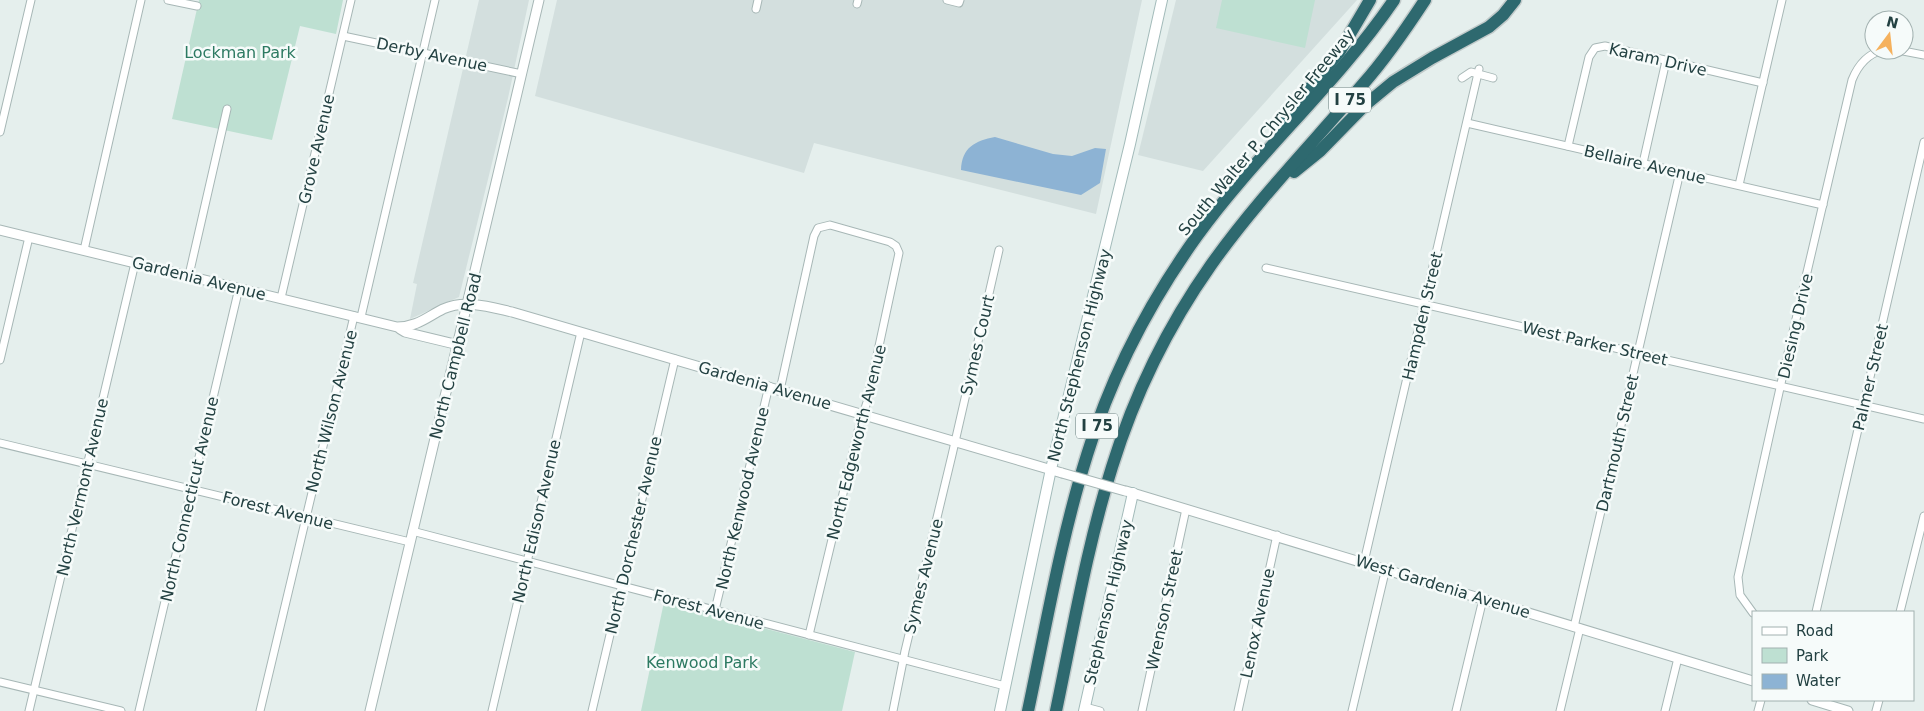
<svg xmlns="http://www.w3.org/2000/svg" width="1924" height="711" font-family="'DejaVu Sans',sans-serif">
<rect width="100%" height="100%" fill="#e5efed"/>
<g fill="#d3dfde">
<path d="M479 0H529L508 98 459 297 410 319 417 284 413 283Z"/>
<path d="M557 0H1142L1096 214 814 143 804 173 535 96Z"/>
<path d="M1176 0H1357L1203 171 1138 155Z"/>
</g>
<g fill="#bee0d2">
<path d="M199 0H343L336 34 300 26 272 140 172 119Z"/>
<path d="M1222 0H1315L1305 48 1216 28Z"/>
<path d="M664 602 855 652 842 711H641Z"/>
</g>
<path fill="#8db3d4" d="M995 137 1053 154 1072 156 1095 148 1106 149 1100 183 1081 195 961 170C962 147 975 141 995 137Z"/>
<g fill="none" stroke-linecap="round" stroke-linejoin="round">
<g stroke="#a7b7b6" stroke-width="9">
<g id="minor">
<path d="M168 0 197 6"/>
<path d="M947 0 959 3 960 0"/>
<path d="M857 4 858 0"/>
<path d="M756 9 758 0"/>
<path d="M343 36 522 74"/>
<path d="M1898 50 1924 55"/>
<path d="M1462 78 1471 72 1493 78"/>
<path d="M1467 123 1823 205"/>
<path d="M0 132 31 0"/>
<path d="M1568 146 1589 57 1595 48 1605 46 1763 83"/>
<path d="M1643 163 1666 61"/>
<path d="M1739 185 1782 0"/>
<path d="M84 250 141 0"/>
<path d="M1266 268 1924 419"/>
<path d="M189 275 227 109"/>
<path d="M281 298 351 0"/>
<path d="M361 317 435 0"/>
<path d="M0 360 29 237"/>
<path d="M780 390 814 236 818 228 830 225 890 242 896 246 899 253 867 402 859 427 809 635"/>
<path d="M0 443 410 542"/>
<path d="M412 531 1005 686"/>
<path d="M1364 562 1479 69"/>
<path d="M715 610 769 386"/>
<path d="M1816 612 1924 142"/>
<path d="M1900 612 1924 516"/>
<path d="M1753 613 1740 595 1738 577 1782 379 1852 80C1858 65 1867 54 1883 50"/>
<path d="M1574 627 1680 172"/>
<path d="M0 682 121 711"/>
<path d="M1085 707 1100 711"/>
<path d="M29 711 135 263"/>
<path d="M139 711 239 288"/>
<path d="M260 711 354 316"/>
<path d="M492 711 581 332"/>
<path d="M592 711 675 359"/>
<path d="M893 711 905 651 952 455 999 250"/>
<path d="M1142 711 1186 509"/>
<path d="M1238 711 1277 535"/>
<path d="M1352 711 1386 568"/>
<path d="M1456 711 1483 599"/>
<path d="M1560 711 1580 628"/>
<path d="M1665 711 1678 658"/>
<path d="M1758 711 1761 700"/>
<path d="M1876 711 1879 700"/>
</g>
</g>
<g stroke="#a7b7b6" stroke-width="11">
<g id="tertiary">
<path d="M0 230 397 327C417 327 427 317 443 309 465 299 490 307 512 312L1062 473"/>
<path d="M400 329 405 332 459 345"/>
<path d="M1126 491 1753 681"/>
<path d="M1812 700 1848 711"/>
<path d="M370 711C428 474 483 237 539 0"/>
</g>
</g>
<g stroke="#a3bbba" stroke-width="12">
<g id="secondary">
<path d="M1000 711 1051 469 1130 144 1162 0"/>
<path d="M1084 711 1133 493"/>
</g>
</g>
<g stroke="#c1caca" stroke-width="15">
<g id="motorway">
<path d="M1287 119 1307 92 1340 51 1370 0"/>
<path d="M1294 172 1320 151 1364 106 1393 82 1432 58 1489 27 1503 15 1515 0"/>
<path d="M1028 711C1046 626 1061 538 1087 455 1111 376 1149 303 1197 236 1257 153 1336 85 1394 0"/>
<path d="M1056 711C1073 630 1087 546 1112 467 1134 396 1168 326 1211 265 1257 200 1313 143 1364 83 1387 57 1406 29 1425 0"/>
</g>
</g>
<use href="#minor" stroke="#fff" stroke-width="7"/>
<use href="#tertiary" stroke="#fff" stroke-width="9"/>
<use href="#secondary" stroke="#fff" stroke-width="10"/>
<use href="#motorway" stroke="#2e696f" stroke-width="12"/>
<g stroke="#a7b7b6" stroke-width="11" stroke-linecap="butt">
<path id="tertiary-bridge" d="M1062 473 1125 491"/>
</g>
<use href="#tertiary-bridge" stroke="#fff" stroke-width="9"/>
</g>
<g text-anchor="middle" stroke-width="5" stroke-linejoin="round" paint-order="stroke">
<g fill="#f6fbfa" stroke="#627979" stroke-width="1">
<rect x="1329" y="87.5" width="42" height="25" rx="4"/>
<rect x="1076" y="413.5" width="42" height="25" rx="4"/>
</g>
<g font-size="15" font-weight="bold" fill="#234142">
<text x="1350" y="105">I 75</text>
<text x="1097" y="431">I 75</text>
</g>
<g font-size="16" fill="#2c7a62" stroke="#f6fbfa">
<text x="240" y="58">Lockman Park</text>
<text x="702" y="668">Kenwood Park</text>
</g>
<g font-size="16" fill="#234142" stroke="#f6fbfa">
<text transform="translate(432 54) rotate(12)" y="6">Derby Avenue</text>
<text transform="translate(1658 59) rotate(13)" y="6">Karam Drive</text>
<text transform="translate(1266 132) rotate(-50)" y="6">South Walter P. Chrysler Freeway</text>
<text transform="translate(316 149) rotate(-77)" y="6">Grove Avenue</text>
<text transform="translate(1645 164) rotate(13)" y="6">Bellaire Avenue</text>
<text transform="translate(199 278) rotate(14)" y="6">Gardenia Avenue</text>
<text transform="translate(1422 316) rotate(-77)" y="6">Hampden Street</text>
<text transform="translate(1795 326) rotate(-77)" y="6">Diesing Drive</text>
<text transform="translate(1595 343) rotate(13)" y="6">West Parker Street</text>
<text transform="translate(977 345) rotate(-77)" y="6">Symes Court</text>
<text transform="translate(1079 355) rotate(-76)" y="6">North Stephenson Highway</text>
<text transform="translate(455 356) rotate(-76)" y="6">North Campbell Road</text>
<text transform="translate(1870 377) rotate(-77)" y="6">Palmer Street</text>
<text transform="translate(765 385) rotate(16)" y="6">Gardenia Avenue</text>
<text transform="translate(331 411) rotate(-76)" y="6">North Wilson Avenue</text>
<text transform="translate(856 442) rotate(-76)" y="6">North Edgeworth Avenue</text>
<text transform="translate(1617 443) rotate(-77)" y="6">Dartmouth Street</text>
<text transform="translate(82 487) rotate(-77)" y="6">North Vermont Avenue</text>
<text transform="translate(742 498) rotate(-77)" y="6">North Kenwood Avenue</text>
<text transform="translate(189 499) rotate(-77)" y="6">North Connecticut Avenue</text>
<text transform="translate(278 510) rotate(14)" y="6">Forest Avenue</text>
<text transform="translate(536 521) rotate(-77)" y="6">North Edison Avenue</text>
<text transform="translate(633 535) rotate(-77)" y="6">North Dorchester Avenue</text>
<text transform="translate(923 576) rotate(-76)" y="6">Symes Avenue</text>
<text transform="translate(1443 586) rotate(17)" y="6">West Gardenia Avenue</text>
<text transform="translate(1108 602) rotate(-77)" y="6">Stephenson Highway</text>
<text transform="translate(709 609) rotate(15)" y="6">Forest Avenue</text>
<text transform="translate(1164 610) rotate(-78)" y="6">Wrenson Street</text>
<text transform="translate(1257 623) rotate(-78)" y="6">Lenox Avenue</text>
</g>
</g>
<rect x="1752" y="611" width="162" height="90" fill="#f6fbfa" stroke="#a2b1b0"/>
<rect x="1762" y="627" width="25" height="8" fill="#ffffff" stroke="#a2b1b0"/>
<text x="1796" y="636" font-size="15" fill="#234142">Road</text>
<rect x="1762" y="648" width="25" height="15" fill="#bee0d2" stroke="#a2b1b0"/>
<text x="1796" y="661" font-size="15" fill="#234142">Park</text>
<rect x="1762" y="674" width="25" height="15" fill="#8db3d4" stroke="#a2b1b0"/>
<text x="1796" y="686" font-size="15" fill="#234142">Water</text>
<g transform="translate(1889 35) rotate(15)"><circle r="24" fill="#f6fbfa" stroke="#a2b1b0"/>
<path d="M0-4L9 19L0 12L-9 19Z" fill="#f5b15d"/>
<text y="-8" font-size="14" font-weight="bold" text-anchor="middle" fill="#234142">N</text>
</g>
</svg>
